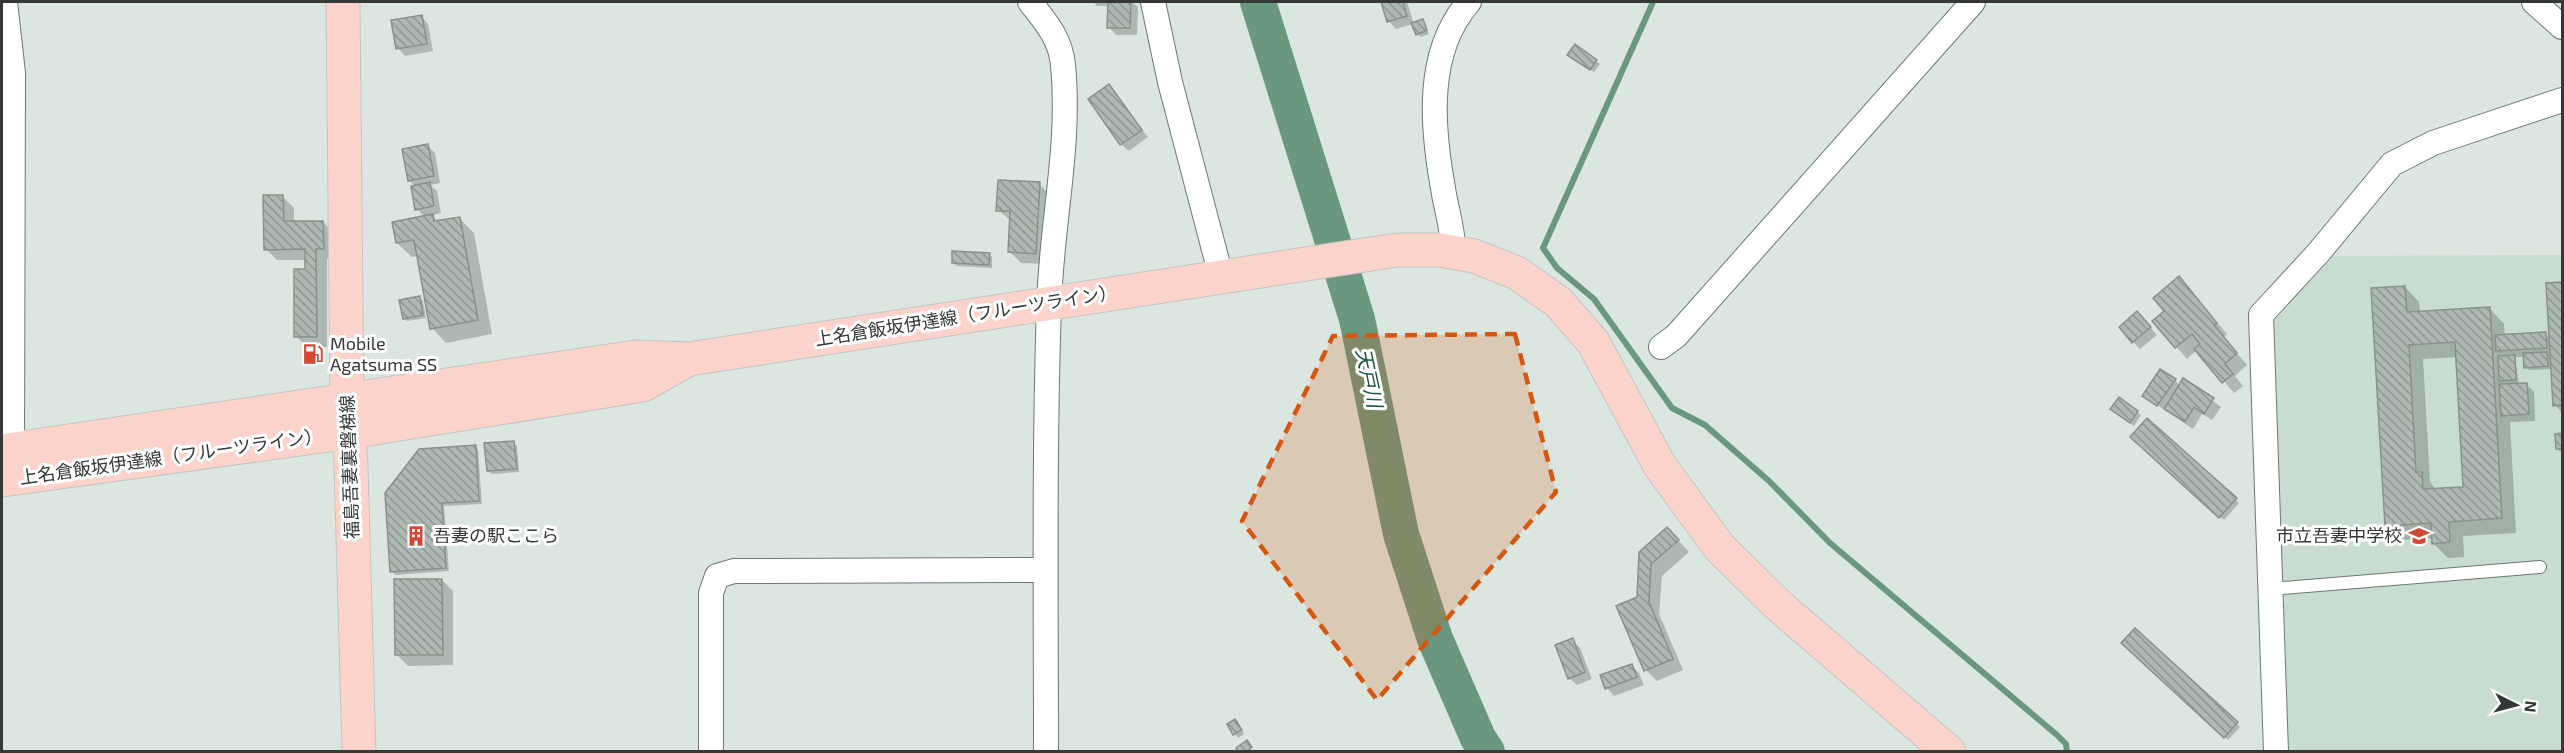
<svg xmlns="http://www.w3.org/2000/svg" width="2564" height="753" font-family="'Exo 2','Noto Sans JP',sans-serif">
<defs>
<pattern id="building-back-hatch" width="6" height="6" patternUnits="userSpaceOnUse" patternTransform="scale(1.5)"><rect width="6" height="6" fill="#adb9b2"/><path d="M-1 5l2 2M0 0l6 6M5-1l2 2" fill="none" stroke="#8e9792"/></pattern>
</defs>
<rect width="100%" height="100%" fill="#dae6df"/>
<path fill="#c8dcd1" d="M2562 255V751H2284L2266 321 2321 256Z"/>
<g fill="#0003" fill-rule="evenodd">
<path d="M1094 2H1132L1138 7 1137 35H1116L1109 27V6H1097Z"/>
<path d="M1383 2H1407L1414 24 1422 21 1429 34 1420 37 1413 24 1396 29 1389 21Z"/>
<path d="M421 16 428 24 433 51 405 56 398 48Z"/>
<path d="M1573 58 1596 61 1600 64 1594 72Z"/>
<path d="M1109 86 1148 137 1129 151 1121 144Z"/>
<path d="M428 146 435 153 440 183 430 185 437 191 441 213 432 215 438 222 459 218 474 233 492 334 446 343 432 328 419 256 412 257 397 243 425 217 417 209 415 186 409 180Z"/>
<path d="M1039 184 1050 195 1047 264 1021 263 1010 252 1011 221 998 210Z"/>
<path d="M282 196 294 208V223L323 222 334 233 335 259H327V347H307L296 336 307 260H277L266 249Z"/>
<path d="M989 254 992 257V268L957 266 953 263Z"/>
<path d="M2179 278 2227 334 2224 337 2247 365 2235 376 2243 386 2234 393 2197 350 2187 359 2154 321 2166 311Z"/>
<path d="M2562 283V413L2555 405 2553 369 2529 370 2526 367 2525 357H2515L2519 385 2526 384 2534 392 2535 421 2510 422 2516 533 2463 536 2464 557 2448 558 2433 543V538L2401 540 2386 525 2405 287 2419 302 2420 313 2490 309 2504 324 2505 336 2545 334 2551 340 2548 284ZM2457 357 2465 488 2436 490 2430 482 2423 359Z"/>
<path d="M420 297 423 301 426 318 407 321 404 318Z"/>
<path d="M2144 320 2157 335 2140 349 2133 342Z"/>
<path d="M2175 380 2180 386 2184 380 2221 407 2212 420 2202 414 2193 429 2144 396Z"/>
<path d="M2119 399 2141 415 2134 426 2115 412Z"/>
<path d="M2147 420 2239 503 2224 520 2132 437Z"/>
<path d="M2556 435H2562V452L2557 449Z"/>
<path d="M513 442 517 446 519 472 492 474 488 471Z"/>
<path d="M475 447 478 450 482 504 444 506 449 571 395 575 392 571Z"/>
<path d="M1678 540 1689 552 1662 576 1659 614 1683 670 1657 681 1646 670 1638 598 1641 553Z"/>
<path d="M442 580 453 591V665L408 666 396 654Z"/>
<path d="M2135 630 2240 727 2228 740 2123 643Z"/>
<path d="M1572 640 1580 648 1592 679 1577 685 1569 678Z"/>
<path d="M1632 666 1639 673 1644 685 1614 696 1607 688Z"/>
<path d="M1229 724H1238L1244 734 1238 738Z"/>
</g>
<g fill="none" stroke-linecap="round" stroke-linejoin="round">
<path stroke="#69987f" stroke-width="6" d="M1653 2 1543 248 1557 268 1594 299 1672 408 1705 425 1769 481 1830 543 2057 735 2066 744 2067 752"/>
<path stroke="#69987f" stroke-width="36" d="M1258 2 1357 319 1401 534 1435 639 1478 738 1487 752"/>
</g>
<g fill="url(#building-back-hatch)" stroke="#86928b" stroke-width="1.5" fill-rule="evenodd">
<path d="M1108 2H1131L1130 28H1107Z"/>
<path d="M1381 2H1403L1407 16 1387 22Z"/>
<path d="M422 15 427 44 396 49 391 20Z"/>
<path d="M1423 19 1427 30 1416 35 1411 23Z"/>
<path d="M1575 44 1597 60 1590 70 1567 55Z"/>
<path d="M1109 84 1142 130 1120 145 1088 99Z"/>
<path d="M428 144 434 176 408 181 402 149Z"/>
<path d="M998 180 1040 182 1036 254 1008 252 1010 211H996Z"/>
<path d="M430 182 434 206 415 210 411 186Z"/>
<path d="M263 195H283L284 221H323L324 249H316L317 337H294V269H305V249L264 250Z"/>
<path d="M433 214 434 221 460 217 478 320 430 329 414 240 396 243 392 222Z"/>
<path d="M952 251 990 253 989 265 952 263Z"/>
<path d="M2179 276 2217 323 2214 325 2237 353 2225 364 2233 374 2222 383 2194 349 2200 344 2192 334 2175 348 2152 321 2164 311 2153 298Z"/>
<path d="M2562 282V405L2553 406 2546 283Z"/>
<path d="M2405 286 2407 312 2490 307 2502 518 2449 522 2450 542 2432 544 2431 523 2385 526 2371 288ZM2455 342 2463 487 2423 489 2422 472H2416L2409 345Z"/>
<path d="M420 296 423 315 403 319 399 300Z"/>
<path d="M2137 311 2151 327 2132 343 2119 327Z"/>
<path d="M2546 332 2547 348 2496 351 2495 335Z"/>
<path d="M2547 352 2548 366 2524 368 2523 353Z"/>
<path d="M2515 355 2516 380 2499 381 2498 356Z"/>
<path d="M2160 369 2176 379 2157 406 2142 396Z"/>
<path d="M2183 378 2214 398 2204 414 2194 407 2185 422 2164 409Z"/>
<path d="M2527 383 2529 414 2501 416 2499 384Z"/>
<path d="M2119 397 2138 411 2130 423 2110 409Z"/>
<path d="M2147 418 2237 498 2219 518 2130 437Z"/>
<path d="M2562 433V449H2556L2555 434Z"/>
<path d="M514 441 517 469 487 471 484 443Z"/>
<path d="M476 445 479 501 442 503 446 568 390 572 385 493 419 449Z"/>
<path d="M1667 527 1679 540 1651 564 1649 602 1673 659 1644 671 1616 606 1637 597 1639 552Z"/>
<path d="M394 579H442L443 655H395Z"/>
<path d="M2135 628 2238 722 2224 738 2121 643Z"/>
<path d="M1573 638 1585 672 1568 679 1555 645Z"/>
<path d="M1632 664 1637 677 1605 689 1600 675Z"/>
<path d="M1235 719 1242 730 1233 735 1227 724Z"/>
<path d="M1247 740 1252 747 1246 752H1238L1236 748Z"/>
</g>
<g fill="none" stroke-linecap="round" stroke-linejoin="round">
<g stroke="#6d7871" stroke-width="14">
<path id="lane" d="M2270 589 2540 567"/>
</g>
<g stroke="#6d7871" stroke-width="26">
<g id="street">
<path d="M5 2 13 73 12 449"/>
<path d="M1030 2C1045 21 1061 39 1063 65 1071 144 1051 226 1049 305 1044 454 1046 603 1046 752"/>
<path d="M1153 2 1170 82 1221 276"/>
<path d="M2534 2 2562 27"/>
<path d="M1453 253C1454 230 1446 210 1443 188 1432 127 1425 52 1469 2"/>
<path d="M1661 347 1676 336 1973 2"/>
<path d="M711 752V593L717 576 734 571 1045 570"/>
<path d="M2276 752 2261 315 2319 252 2392 164 2433 143 2562 100"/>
</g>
</g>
<g stroke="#c2c4c3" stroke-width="35">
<g id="primary">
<path d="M343 2 347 400 351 465 359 752"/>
<path d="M2 451 636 357 689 359 1397 250H1440L1474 256 1517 273 1558 302 1593 342 1660 466 1720 548 1777 604 1949 752"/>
<path d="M2 480 350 432 643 385 689 359"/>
</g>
</g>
<use href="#lane" stroke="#fff" stroke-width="12"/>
<use href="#street" stroke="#fff" stroke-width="24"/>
<use href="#primary" stroke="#fcd3cb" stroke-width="33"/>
</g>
<path fill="#d65610" fill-opacity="0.2" stroke="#d65610" stroke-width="4.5" stroke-dasharray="12 8" stroke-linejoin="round" d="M1515 334 1556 492 1377 700 1242 521 1333 336Z"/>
<defs>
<g id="fuel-bare" transform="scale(1.62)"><path d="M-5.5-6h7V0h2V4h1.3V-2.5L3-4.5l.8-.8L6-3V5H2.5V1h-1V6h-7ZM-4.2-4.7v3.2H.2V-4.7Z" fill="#d54837" stroke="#fff" stroke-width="2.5" paint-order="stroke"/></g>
<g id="building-bare" transform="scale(1.62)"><path d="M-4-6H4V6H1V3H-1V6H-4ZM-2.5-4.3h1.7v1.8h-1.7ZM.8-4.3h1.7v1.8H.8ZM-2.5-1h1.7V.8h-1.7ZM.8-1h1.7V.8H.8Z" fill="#d54837" stroke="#fff" stroke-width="2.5" paint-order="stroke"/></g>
<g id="school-bare" transform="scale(1.62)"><path d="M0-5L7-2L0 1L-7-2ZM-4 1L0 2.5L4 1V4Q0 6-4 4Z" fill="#d54837" stroke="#fff" stroke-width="2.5" paint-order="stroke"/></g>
</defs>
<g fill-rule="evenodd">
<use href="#fuel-bare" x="313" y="354"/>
<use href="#building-bare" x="416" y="536"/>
<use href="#school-bare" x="2419" y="536"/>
</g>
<g text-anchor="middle" stroke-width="6" stroke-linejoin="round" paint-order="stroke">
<g font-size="18" fill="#343936" stroke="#fff">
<text transform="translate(966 316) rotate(-9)" y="6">上名倉飯坂伊達線（フルーツライン）</text>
<text transform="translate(171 457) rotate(-8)" y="6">上名倉飯坂伊達線（フルーツライン）</text>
<text transform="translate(350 467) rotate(-92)" y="6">福島吾妻裏磐梯線</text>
</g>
<g font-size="18" fill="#343936" stroke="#fff" text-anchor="start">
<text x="330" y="350">Mobile<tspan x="330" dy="21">Agatsuma SS</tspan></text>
<text x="433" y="542">吾妻の駅ここら</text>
<text x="2402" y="542" text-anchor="end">市立吾妻中学校</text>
</g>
<g font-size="20" font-style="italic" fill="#1c563b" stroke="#fff">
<text transform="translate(1369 378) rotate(78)" y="7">天戸川</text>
</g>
</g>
<rect width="2564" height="753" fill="none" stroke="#343936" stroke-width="6"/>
<g transform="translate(2516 705) rotate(96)" stroke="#ffffff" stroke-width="4.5" paint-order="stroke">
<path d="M0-4.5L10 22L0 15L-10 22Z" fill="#343936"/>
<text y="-9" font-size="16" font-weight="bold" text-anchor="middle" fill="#343936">N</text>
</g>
</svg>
